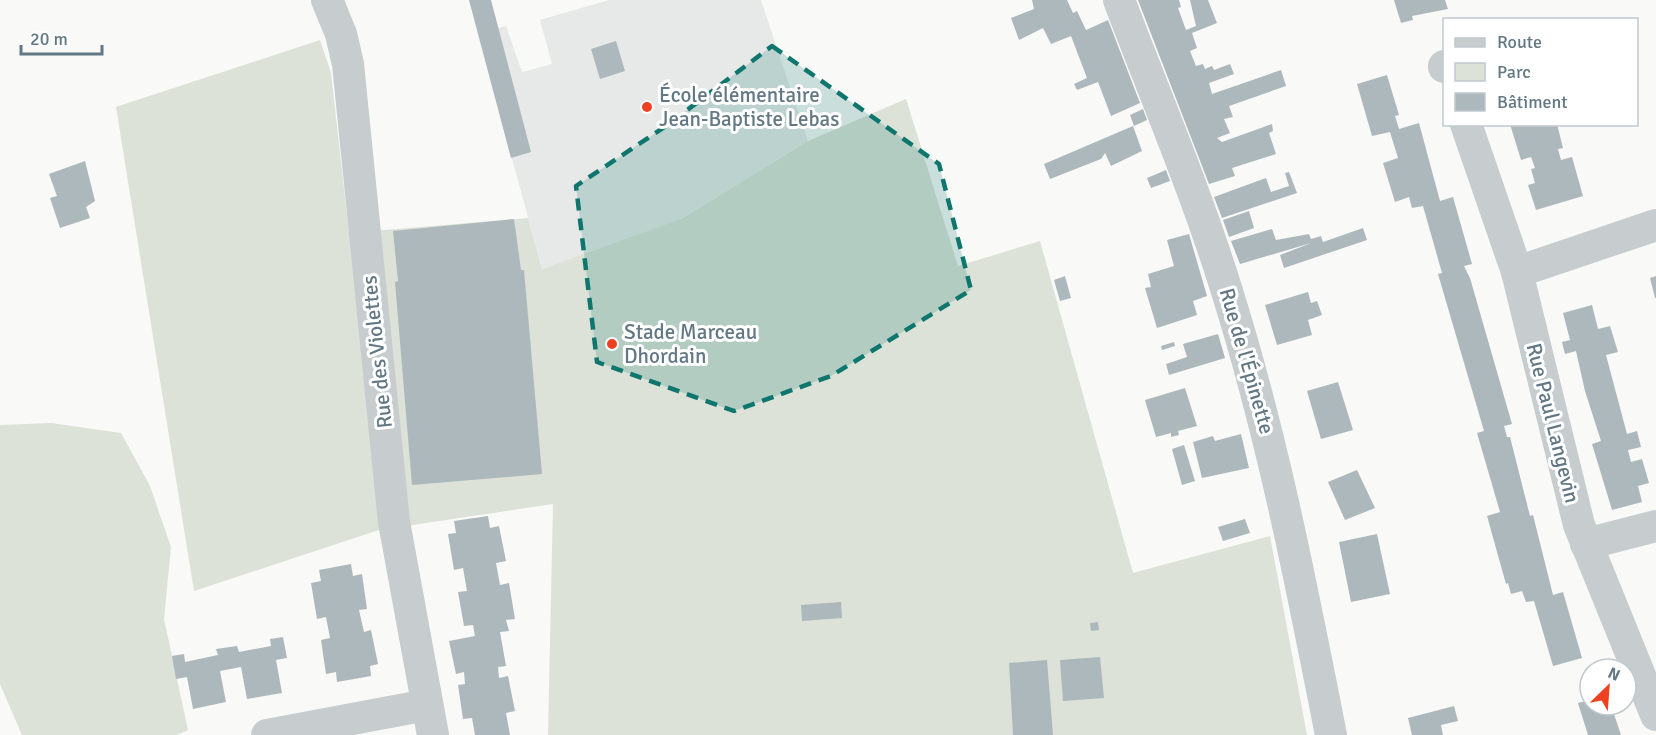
<svg xmlns="http://www.w3.org/2000/svg" width="1656" height="735" font-family="Signika,sans-serif">
<rect width="100%" height="100%" fill="#f9f9f7"/>
<path fill="#e7e9e8" d="M609 0H761L808 141 683 218 542 269 478 33 506 26 522 72 552 64 540 20Z"/>
<g fill="#dce2d7">
<path d="M320 40 331 73 349 233 528 218 542 269 683 218 808 141 906 99 958 266 1040 241 1133 573 1270 536 1307 735H548L553 504 379 530 194 591 116 107Z"/>
<path d="M51 423 121 433 150 486 171 547 164 619 188 730 177 735H22L0 684V425Z"/>
</g>
<g fill="#adb8bc">
<path d="M469 0H491L531 152 511 158Z"/>
<path d="M1032 0H1067L1073 13 1077 11 1086 30 1108 20 1140 103 1111 116 1098 82 1077 90 1074 84 1087 78 1071 36 1051 44 1043 28 1019 40 1011 18 1034 9Z"/>
<path d="M1138 0H1179L1181 7 1178 8 1186 30 1196 26 1190 0H1208L1217 23 1192 33 1197 48 1190 51 1196 66 1203 64 1205 69 1212 66 1214 70 1230 64 1234 74 1209 83 1212 94 1281 70 1286 86 1229 106 1233 117 1224 119 1230 133 1217 138 1222 142 1272 124 1273 131 1269 133 1276 154 1232 168 1235 176 1209 184Z"/>
<path d="M1394 0H1445L1448 9 1412 16 1413 20 1401 23Z"/>
<path d="M616 41 625 71 600 79 591 49Z"/>
<path d="M1387 75 1399 115 1395 116 1399 129 1419 123 1440 201 1453 197 1472 264 1464 266 1470 278 1512 424 1504 426 1507 437H1510L1530 516 1533 515 1553 595 1563 592 1582 658 1553 666 1534 601 1526 602 1522 591 1511 594 1508 583 1506 584 1487 516 1500 512 1477 433 1484 431 1438 274 1442 273 1423 206 1412 208 1409 197 1395 202 1383 163 1398 158 1390 132 1372 136 1357 84Z"/>
<path d="M1143 109 1147 120 1134 126 1130 115Z"/>
<path d="M1510 124H1557L1563 148 1558 149 1561 160 1572 157 1583 196 1536 210 1528 185 1535 183 1531 169 1535 168 1531 157 1521 160Z"/>
<path d="M1133 126 1142 151 1111 166 1105 153 1101 159 1050 179 1044 164Z"/>
<path d="M85 161 95 201 86 207 90 218 60 228 50 198 57 196 49 174Z"/>
<path d="M1166 170 1170 181 1151 188 1147 178Z"/>
<path d="M1289 172 1297 193 1222 218 1214 197 1266 178 1271 192 1289 186 1285 173Z"/>
<path d="M1249 211 1254 228 1229 237 1223 220Z"/>
<path d="M514 219 521 270H524L542 474 412 485 395 282 398 281 393 231Z"/>
<path d="M1363 228 1367 240 1284 268 1280 255 1311 243 1240 264 1231 241 1272 229 1276 240 1309 234 1311 239 1321 236 1323 242Z"/>
<path d="M1189 234 1207 296 1193 301 1197 315 1157 328 1145 288 1151 287 1148 274 1174 266 1167 240Z"/>
<path d="M1065 276 1071 298 1060 301 1054 280Z"/>
<path d="M1656 276V298H1655L1650 278Z"/>
<path d="M1308 292 1311 303 1317 301 1322 315 1308 320 1312 335 1277 345 1265 305Z"/>
<path d="M1592 305 1598 329 1610 326 1618 352 1606 355 1627 434 1637 431 1641 447 1628 450 1631 462 1642 459 1649 483 1638 486 1642 502 1612 510 1592 444 1601 441 1585 391 1576 351 1565 354 1562 342 1570 340 1563 313Z"/>
<path d="M1218 334 1225 358 1169 375 1166 364 1187 357 1183 344Z"/>
<path d="M1174 342 1175 346 1162 350 1161 346Z"/>
<path d="M1338 382 1353 430 1321 439 1307 391Z"/>
<path d="M1185 388 1197 426 1178 431 1179 435 1171 437V433L1156 437 1145 400Z"/>
<path d="M1241 434 1249 468 1202 478 1193 442 1213 436 1215 441Z"/>
<path d="M1184 445 1195 481 1182 485 1172 449Z"/>
<path d="M1357 470 1375 508 1345 520 1328 482Z"/>
<path d="M488 516 490 528 499 526 506 561 496 563 500 585 509 583 515 619 506 620 509 631 500 632 506 666 498 667 499 678 508 676 515 711 506 713 510 735H475L472 718 463 719 458 685 465 684 464 672 456 674 449 641 475 636 473 625 464 626 458 592 467 591 463 568 454 570 448 534 456 533 454 521Z"/>
<path d="M1245 519 1250 533 1223 541 1218 527Z"/>
<path d="M1377 534 1390 594 1351 602 1339 542Z"/>
<path d="M351 564 353 576 362 574 367 609 359 610 364 632 371 630 378 664 370 666 371 676 337 682 336 672 326 674 321 640 330 638 326 617 317 619 311 583 321 581 319 570Z"/>
<path d="M841 602 842 618 802 621 801 605Z"/>
<path d="M1098 622 1099 630 1091 631 1090 623Z"/>
<path d="M283 637 287 658 276 660 282 693 247 699 241 667 220 671 226 702 193 709 187 677 176 679 172 656 184 654 185 662 218 655 216 649 237 646 239 652 271 646 270 639Z"/>
<path d="M1100 657 1104 698 1063 701 1060 660Z"/>
<path d="M1047 660 1053 735H1013L1009 663Z"/>
<path d="M1590 700V705H1611L1621 735H1588L1578 703Z"/>
<path d="M1454 706 1458 721 1441 725 1443 735H1412L1408 718Z"/>
</g>
<g fill="none" stroke-linecap="round" stroke-linejoin="round">
<g stroke="#c7cccf" stroke-width="32">
<path d="M327 0 341 34 348 64 394 522 433 735"/>
<path d="M1119 0C1155 95 1195 189 1225 285 1272 433 1301 583 1331 735"/>
<path d="M1444 66V67"/>
<path d="M1466 124 1517 272 1579 525 1656 715"/>
<path d="M1517 272 1656 225"/>
<path d="M1586 544 1656 526"/>
<path d="M267 735 427 705"/>
</g>
</g>
<path fill="#0f766e" fill-opacity="0.2" stroke="#0f766e" stroke-width="4.5" stroke-dasharray="12 8" stroke-linejoin="round" d="M772 46 939 164 971 290 831 376 734 411 597 362 576 186 666 126Z"/>
<g fill="#ef4021" stroke="#fff" stroke-width="2">
<circle cx="647" cy="107" r="6"/>
<circle cx="612" cy="344" r="6"/>
</g>
<g text-anchor="middle" stroke-width="6" stroke-linejoin="round" paint-order="stroke">
<g font-size="21" fill="#627884" stroke="#fff" text-anchor="start">
<text x="659" y="102">École élémentaire<tspan x="659" dy="24">Jean-Baptiste Lebas</tspan></text>
<text x="624" y="339">Stade Marceau<tspan x="624" dy="24">Dhordain</tspan></text>
</g>
<g font-size="21" fill="#627884" stroke="#fff">
<text transform="translate(377 352) rotate(-96)" y="7">Rue des Violettes</text>
<text transform="translate(1247 361) rotate(74)" y="7">Rue de l'Épinette</text>
<text transform="translate(1553 423) rotate(76)" y="7">Rue Paul Langevin</text>
</g>
</g>
<rect x="1443" y="18" width="195" height="108" fill="#ffffff" stroke="#c0c9ce" stroke-width="1.5"/>
<rect x="1455" y="38" width="30" height="9" fill="#c7cccf" stroke="#c0c9ce" stroke-width="1.5"/>
<text x="1497" y="48" font-size="18" fill="#627884">Route</text>
<rect x="1455" y="63" width="30" height="18" fill="#dce2d7" stroke="#c0c9ce" stroke-width="1.5"/>
<text x="1497" y="78" font-size="18" fill="#627884">Parc</text>
<rect x="1455" y="93" width="30" height="18" fill="#adb8bc" stroke="#c0c9ce" stroke-width="1.5"/>
<text x="1497" y="108" font-size="18" fill="#627884">Bâtiment</text>
<g transform="translate(1608 687) rotate(25)"><circle r="28" fill="#ffffff" stroke="#c0c9ce" stroke-width="1.5"/>
<path d="M0-4.5L10 22L0 15L-10 22Z" fill="#ef4021"/>
<text y="-9" font-size="16" font-weight="bold" text-anchor="middle" fill="#627884">N</text>
</g>
<path d="M21 45v9h81v-9" fill="none" stroke="#627884" stroke-width="3"/>
<text x="30" y="45" font-size="18" fill="#627884" stroke="#ffffff" stroke-width="4.5" paint-order="stroke">20 m</text>
</svg>
